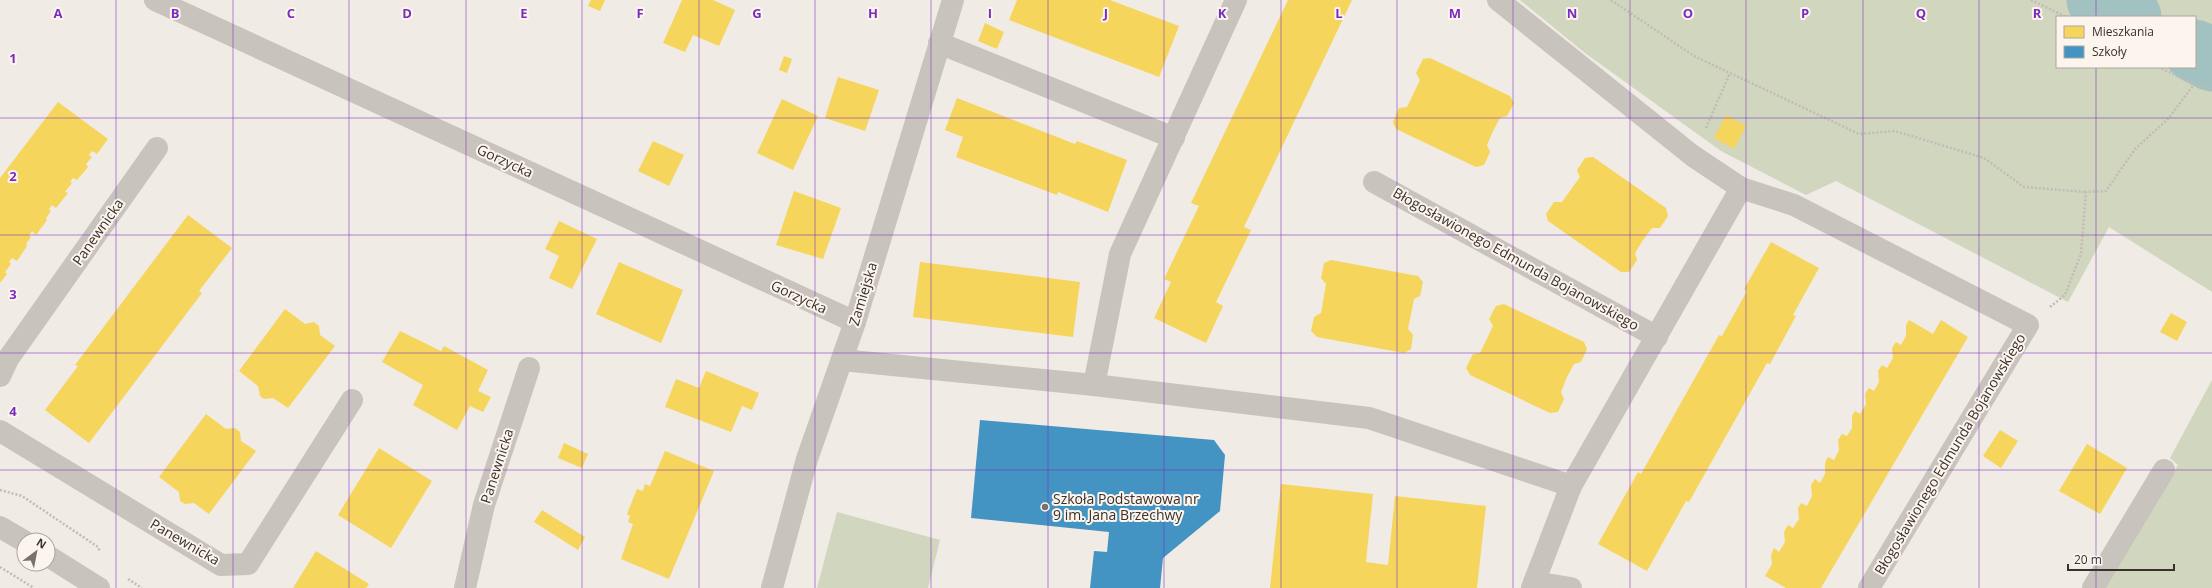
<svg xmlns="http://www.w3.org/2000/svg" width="2212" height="588" font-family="'Open Sans',sans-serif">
<rect width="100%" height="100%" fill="#f0ebe5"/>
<g fill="#d1d6bf">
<path d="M1520 0H2082L2113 17H2057V67H2195V62L2212 71V292L2109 227 2068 302 1836 181 1806 195 1721 151 1585 53Z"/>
<path d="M2124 0H2212V46L2195 37V17H2157Z"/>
<path d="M2212 380V588H2103L2178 465 2170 458Z"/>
<path d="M837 512 940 540 928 588H817Z"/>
</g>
<g fill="#f6d55c">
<path d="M591 0H605L600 11 588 6Z"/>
<path d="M682 0H713L735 10 719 46 693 35 685 52 663 43Z"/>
<path d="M1017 0H1110L1179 26 1159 77 1009 20Z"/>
<path d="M1288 0H1352L1244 227 1251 230 1216 302 1223 306 1206 343 1154 318 1171 282 1164 279 1199 206 1191 203Z"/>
<path d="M985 23 1004 32 997 49 978 41Z"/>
<path d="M784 56 792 59 787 73 779 70Z"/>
<path d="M1430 58 1510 96 1514 103 1507 116 1500 118 1493 131 1487 145 1490 152 1484 165 1476 167 1396 129 1393 122 1399 108 1407 107 1420 80 1416 73 1423 59Z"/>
<path d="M838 77 879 90 865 131 825 118Z"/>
<path d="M957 98 1075 144 1077 141 1127 160 1108 212 1058 192 1057 195 956 157 963 137 945 130Z"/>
<path d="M782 99 818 116 793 170 757 153Z"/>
<path d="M58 102 108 139 97 154 92 151 89 155 92 157 86 164 88 167 77 180 73 178 70 182 72 183 65 192 68 193 56 208 52 205 49 209 51 211 46 218 47 220 36 235 32 231 29 236 31 237 26 244 27 246 17 261 12 258 9 262 11 264 5 272 7 274 0 283V178Z"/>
<path d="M1726 115 1746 126 1734 149 1714 138Z"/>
<path d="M653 141 684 155 669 186 638 171Z"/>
<path d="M1593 157 1666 208 1668 216 1660 228H1652L1643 240 1635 253 1637 260 1629 272H1621L1548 221 1546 214 1554 202H1562L1580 177 1577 170 1585 158Z"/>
<path d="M794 191 841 208 823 259 776 245Z"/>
<path d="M188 215 232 248 199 291 202 293 89 443 45 410 78 366 75 365Z"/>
<path d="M559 221 597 239 572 289 549 278 559 256 545 249Z"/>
<path d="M1771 242 1819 268 1793 315 1796 316 1770 364 1767 363 1689 502 1686 501 1647 571 1598 544 1638 472 1641 474 1719 335 1722 336 1747 291 1744 289Z"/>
<path d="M1331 260 1418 276 1423 282 1420 296 1414 299 1408 329 1413 335 1411 349 1404 353 1317 337 1311 331 1314 317 1321 313 1326 284 1321 278 1324 263Z"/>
<path d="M619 262 683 290 661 343 596 314Z"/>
<path d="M920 262 1080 282 1073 337 913 317Z"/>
<path d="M1504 304 1584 342 1587 349 1581 362 1574 364 1567 377 1561 392 1564 399 1558 412 1550 413 1470 375 1466 368 1473 354 1480 353 1493 326 1489 319 1496 306Z"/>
<path d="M285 309 305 324 314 322 319 326 320 335 335 346 288 408 273 398 264 399 260 396 258 386 239 371Z"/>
<path d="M2171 313 2187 322 2177 341 2160 332Z"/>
<path d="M1909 320 1933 334 1941 320 1968 337 1821 588H1786L1765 576 1772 564 1771 555 1774 548 1779 552 1785 542 1784 532 1788 525 1793 528 1799 519 1798 508 1801 503 1807 506 1812 496 1811 485 1815 479 1820 483 1825 474V463L1828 457 1834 460 1839 450 1838 440 1842 434 1847 436 1852 428V416L1855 411 1860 414 1866 404 1865 394 1869 388 1874 391 1879 382 1878 371 1882 365 1887 368 1893 358 1892 348 1896 342 1901 345 1906 336V325Z"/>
<path d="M400 331 441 351 444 346 488 370 478 391 491 397 483 412 470 406 457 430 413 405 423 385 382 362Z"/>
<path d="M706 371 759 393 752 410 742 406 731 432 665 407 676 379 699 388Z"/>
<path d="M206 414 226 429 235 428 240 432 241 441 256 451 209 514 194 503 185 504 180 501 179 492 159 477Z"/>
<path d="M2000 430 2018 441 2001 468 1983 456Z"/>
<path d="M564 443 588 454 582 468 558 458Z"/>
<path d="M2087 444 2127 468 2100 514 2059 491Z"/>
<path d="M379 448 432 481 391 548 338 515Z"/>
<path d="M665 451 714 471 669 579 621 559 633 524 628 522 630 516 627 514 637 489 643 491 645 484 650 486Z"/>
<path d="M1281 484 1373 494 1366 562 1388 565 1395 496 1486 506 1477 588H1270Z"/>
<path d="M542 510 585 537 578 550 534 522Z"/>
<path d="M316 551 369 584 366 588H293Z"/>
</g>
<path fill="#4393c3" d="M980 420 1214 440 1225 455 1220 511 1163 558 1160 588H1090L1094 551 1107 552 1109 532 971 518Z"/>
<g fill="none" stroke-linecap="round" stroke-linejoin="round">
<g stroke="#a1c2c1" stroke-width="63">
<path d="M2098 0 2130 17"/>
<path d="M2195 51 2212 60"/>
</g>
<g stroke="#c2bbb6" stroke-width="2.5" stroke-dasharray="2 2" stroke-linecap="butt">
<path d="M1611 0 1694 56 1859 134 1895 131 1984 158 2024 187 2086 192"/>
<path d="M2031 0 2066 17"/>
<path d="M2158 67 2194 84"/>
<path d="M1706 128 1730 73"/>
<path d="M2050 307 2065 295 2081 254 2086 192 2106 191 2135 149 2169 118 2194 84 2212 88"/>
<path d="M0 490 22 496 98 547 100 552"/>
<path d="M0 567 34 588"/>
<path d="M128 579 142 588"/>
</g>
<g stroke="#c9c3be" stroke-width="22">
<path d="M155 0 855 322"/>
<path d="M1498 0 1693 156 1741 188 1794 205 2028 325 1869 588"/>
<path d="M939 43 1174 138"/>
<path d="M1374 182 1657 337"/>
<path d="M842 360 1094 385 1369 418 1571 486"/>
<path d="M0 376 8 359 157 148"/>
<path d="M1094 385 1120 254 1236 0"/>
<path d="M0 431 221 565 248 564 352 400"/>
<path d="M1534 582 1571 588"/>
<path d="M465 588 484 505 529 368"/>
<path d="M772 588 807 459 855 322 953 0"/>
<path d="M1532 588 1571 486 1741 188"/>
<path d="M2093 588 2164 470"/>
</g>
<g stroke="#c9c3be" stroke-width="22">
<path d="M0 527 24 541"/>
<path d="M48 556 99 588"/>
</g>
</g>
<path fill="none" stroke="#7b2cbf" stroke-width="1" stroke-opacity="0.55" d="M116 0V588M233 0V588M349 0V588M466 0V588M582 0V588M699 0V588M815 0V588M931 0V588M1048 0V588M1164 0V588M1281 0V588M1397 0V588M1513 0V588M1630 0V588M1746 0V588M1863 0V588M1979 0V588M2096 0V17M2096 67V588M0 118H2212M0 235H2212M0 353H2212M0 470H2212"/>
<circle fill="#7a716c" stroke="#fbf5ee" stroke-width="1.5" cx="1045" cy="507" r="4"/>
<g text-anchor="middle" stroke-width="4" stroke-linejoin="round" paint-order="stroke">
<g font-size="14" fill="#3b302b" stroke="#fbf5ee">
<text transform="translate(505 161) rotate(25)" y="5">Gorzycka</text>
<text transform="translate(98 232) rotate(-55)" y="5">Panewnicka</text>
<text transform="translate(1516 259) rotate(29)" y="5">Błogosławionego Edmunda Bojanowskiego</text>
<text transform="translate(863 294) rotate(-73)" y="5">Zamiejska</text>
<text transform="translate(799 297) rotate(25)" y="5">Gorzycka</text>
<text transform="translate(1950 454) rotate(-59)" y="5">Błogosławionego Edmunda Bojanowskiego</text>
<text transform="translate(497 466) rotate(-72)" y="5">Panewnicka</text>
<text transform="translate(185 542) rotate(30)" y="5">Panewnicka</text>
</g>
<g font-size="14" fill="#3b302b" stroke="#fbf5ee" text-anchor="start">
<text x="1053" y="504">Szkoła Podstawowa nr<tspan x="1053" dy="16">9 im. Jana Brzechwy</tspan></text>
</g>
</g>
<g font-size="13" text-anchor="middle" font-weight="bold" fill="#7b2cbf" stroke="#fbf5ee" stroke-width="4" stroke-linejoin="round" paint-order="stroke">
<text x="58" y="18">A</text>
<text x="175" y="18">B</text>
<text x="291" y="18">C</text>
<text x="407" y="18">D</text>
<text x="524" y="18">E</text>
<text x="640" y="18">F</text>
<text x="757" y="18">G</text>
<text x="873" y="18">H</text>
<text x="990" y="18">I</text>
<text x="1106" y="18">J</text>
<text x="1222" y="18">K</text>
<text x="1339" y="18">L</text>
<text x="1455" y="18">M</text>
<text x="1572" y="18">N</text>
<text x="1688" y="18">O</text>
<text x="1805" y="18">P</text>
<text x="1921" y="18">Q</text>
<text x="2037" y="18">R</text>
<text x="13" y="63">1</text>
<text x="13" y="181">2</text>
<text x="13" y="299">3</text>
<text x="13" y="416">4</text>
</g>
<rect x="2056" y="16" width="140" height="52" fill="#fbf5ee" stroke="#aea6a0"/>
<rect x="2064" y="26" width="20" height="12" fill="#f6d55c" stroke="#aea6a0"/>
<text x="2092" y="36" font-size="12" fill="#3b302b">Mieszkania</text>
<rect x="2064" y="46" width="20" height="12" fill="#4393c3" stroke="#aea6a0"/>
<text x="2092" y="56" font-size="12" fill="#3b302b">Szkoły</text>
<g transform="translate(36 552) rotate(32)"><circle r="19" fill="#fbf5ee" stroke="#aea6a0"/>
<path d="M0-3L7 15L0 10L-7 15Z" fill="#7a716c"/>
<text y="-6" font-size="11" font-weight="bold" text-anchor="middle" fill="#3b302b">N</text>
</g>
<path d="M2068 564v6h106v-6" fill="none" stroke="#3b302b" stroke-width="2"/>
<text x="2074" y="564" font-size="12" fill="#3b302b" stroke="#fbf5ee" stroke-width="3" paint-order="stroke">20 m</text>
</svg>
